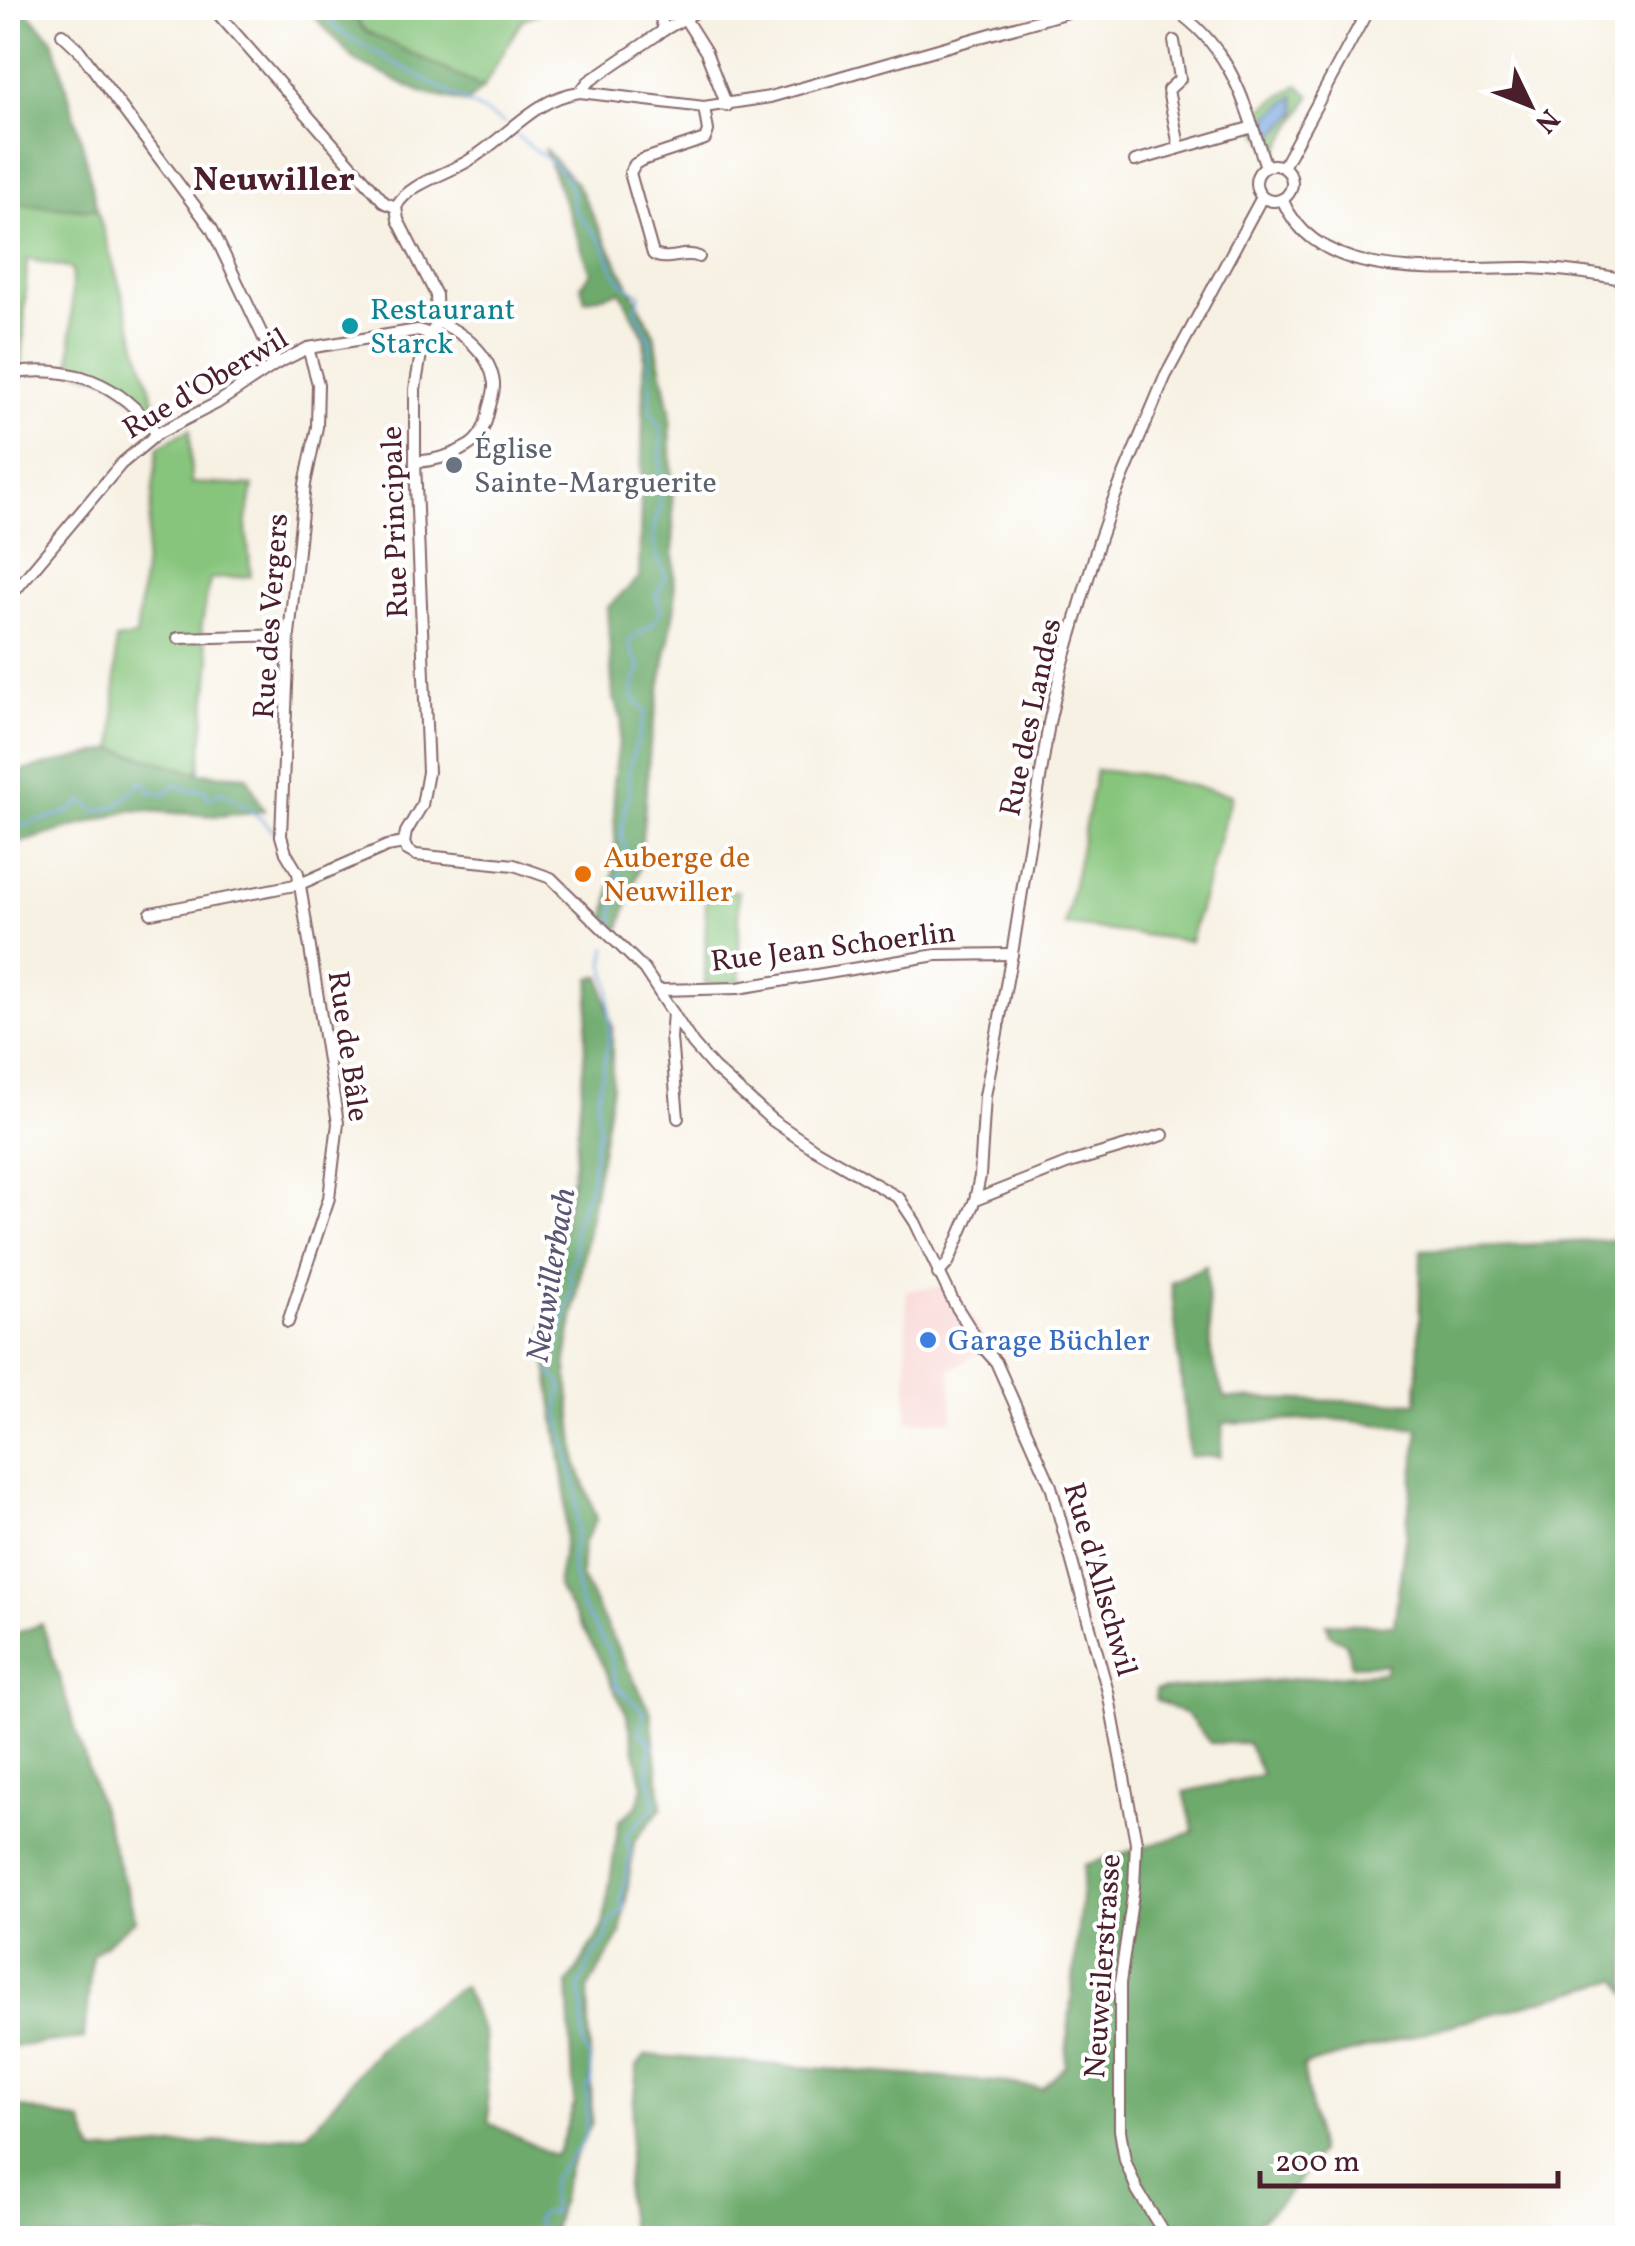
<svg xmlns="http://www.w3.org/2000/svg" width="1635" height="2246" font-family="Vollkorn,serif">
<rect width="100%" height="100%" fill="#fff"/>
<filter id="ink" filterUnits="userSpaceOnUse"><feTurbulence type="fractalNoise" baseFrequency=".01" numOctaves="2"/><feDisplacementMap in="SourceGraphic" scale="20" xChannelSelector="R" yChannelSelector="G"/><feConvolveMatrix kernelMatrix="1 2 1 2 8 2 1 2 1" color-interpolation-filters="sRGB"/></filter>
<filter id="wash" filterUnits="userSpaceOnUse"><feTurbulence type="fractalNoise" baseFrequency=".0048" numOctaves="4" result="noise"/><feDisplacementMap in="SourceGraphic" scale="40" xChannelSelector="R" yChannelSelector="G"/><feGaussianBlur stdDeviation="2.25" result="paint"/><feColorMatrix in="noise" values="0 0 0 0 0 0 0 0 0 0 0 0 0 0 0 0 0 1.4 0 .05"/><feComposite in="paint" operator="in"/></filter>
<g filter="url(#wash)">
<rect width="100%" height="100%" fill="#f7f1e3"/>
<path fill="#f7d0ce" d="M954 1285 989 1348 951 1369 953 1420 907 1422 906 1290Z"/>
<g fill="#87c57d" stroke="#687254" stroke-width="2.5">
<path d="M349 8H550L522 20 483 88 364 30Z"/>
<path d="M1298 85 1311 96 1276 153 1258 131 1255 113Z"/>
<path d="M8 203 97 210 161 424 113 380 71 369 72 269 27 259 22 366 8 367Z"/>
<path d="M190 429 191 483 253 486 246 526 251 576 210 579 201 629 211 660 199 773 114 749 116 640 136 637 158 447Z"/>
<path d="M1096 770 1139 774 1232 795 1190 941 1065 925Z"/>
<path d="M706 891H738L740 982 705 984Z"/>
</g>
<g fill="#6daa6c" stroke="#5c644c" stroke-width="2.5">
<path d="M8 8H23L53 40 82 142 97 210 8 203Z"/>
<path d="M306 8H349L364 30 483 88 467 103 423 93 357 62Z"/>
<path d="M544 148 577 185 654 334 670 410 675 605 650 745 640 865 619 931 606 917 616 858 613 781 622 721 613 696 607 608 639 578 645 338 620 291 585 301 581 285 591 273Z"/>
<path d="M114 749 199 773 247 776 264 811 218 816 133 810 8 846V774Z"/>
<path d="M601 976 612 1028V1087L566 1360 577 1464 597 1519 583 1544 581 1576 651 1713 662 1807 634 1842 621 1934 588 1989 592 2123 569 2167 551 2238H8V2104L82 2122 94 2153 307 2134C330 2110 349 2082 371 2057 397 2028 431 2006 463 1986L484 2035 489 2123 553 2155 559 2150 574 2104 568 1984 603 1928 619 1821 636 1807 643 1787 627 1715 594 1648 557 1586 565 1539 566 1493 543 1339 575 1160 591 978Z"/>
<path d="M1627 1239V1993L1619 1979 1303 2066 1319 2153 1286 2197 1240 2238H1158L1142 2222 1096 2238H631L625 2195 637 2066 646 2055 1008 2083 1042 2089 1065 2066 1084 1865 1194 1832 1184 1792 1262 1775 1247 1743H1210L1188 1716 1155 1699 1156 1690 1385 1672 1387 1664 1351 1665 1346 1643 1330 1635 1327 1623 1394 1625 1419 1429 1332 1419 1224 1423 1220 1457 1189 1456 1171 1282 1206 1266 1211 1354 1224 1398 1417 1403 1421 1250Z"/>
<path d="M42 1624 136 1919 92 1955 84 2039 8 2047V1636Z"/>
</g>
<path fill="#75a6e0" stroke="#606286" stroke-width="2.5" d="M1295 96 1297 113 1271 137 1267 118Z"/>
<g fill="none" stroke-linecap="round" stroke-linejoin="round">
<g stroke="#75a6e0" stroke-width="2.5">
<path d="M321 8 335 26 352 39 504 123"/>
<path d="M516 135C540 157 576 167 573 208L604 245 615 273 625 285 640 294 636 311 650 340V410L661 429 660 511C648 532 654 556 666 576L656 596 661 610 654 623 630 640V649L641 668 633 686V698L646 712 628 772 629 790 621 833 627 857 617 879 613 925"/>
<path d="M8 830 69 812 82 801 99 811 118 805 143 782 148 785 150 792 165 793 176 785 189 790 203 789 209 798 219 792C235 795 263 820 276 833"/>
<path d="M542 2238 536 2219 541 2213 554 2212C538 2168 573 2169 585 2135 589 2122 587 2101 587 2087L592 2082 589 2056 583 2045V2009L579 1987 593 1956 607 1938 610 1923 624 1909 621 1898 631 1852 626 1837C631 1825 646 1817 655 1807L648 1769 651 1742 640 1733 644 1712 616 1685 609 1651 580 1604 571 1561 577 1529V1491L558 1412 562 1385 551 1373 573 1287 569 1273 575 1253 574 1226 592 1178 594 1147 599 1132 597 1102 609 1037 610 988 604 964 607 947"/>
</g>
</g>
</g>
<g filter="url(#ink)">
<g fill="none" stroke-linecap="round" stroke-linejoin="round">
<g stroke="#87686b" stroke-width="14">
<g id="minor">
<path d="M213 8 377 194 385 203 396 207"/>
<path d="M658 8 664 30"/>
<path d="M1172 8C1232 47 1244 102 1266 167"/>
<path d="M684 17 706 52 727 106"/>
<path d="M62 34 79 50 212 229 276 364"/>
<path d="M1174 41 1180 79 1168 90 1179 146"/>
<path d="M580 92 588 82 664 30 703 8"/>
<path d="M1135 161 1253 127"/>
<circle cx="1274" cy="183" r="18"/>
<path d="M1283 167 1369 8"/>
<path d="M1282 199C1319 288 1451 267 1528 268 1561 269 1595 274 1628 280"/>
<path d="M396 207C407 184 447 174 468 161 507 138 534 98 580 92L704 107 770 97 1082 8"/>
<path d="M396 207 398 220 436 295 437 322 421 354 415 389V462L428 772 422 805 406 832 404 843"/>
<path d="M699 257C684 250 667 263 653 254L630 173 635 164 642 160 705 139 708 131 704 107"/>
<path d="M8 374C71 364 120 382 157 434"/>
<path d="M415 462C433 461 452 456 468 446 480 439 485 427 488 414 490 404 495 392 494 383 490 353 462 331 437 322"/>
<path d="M8 599 121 464 157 434 217 403 276 364 308 348 418 330 430 334"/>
<path d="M178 638 289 635"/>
<path d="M404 843 407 850 416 855 514 865 551 878 644 969 693 1044 714 1068 772 1120 813 1148 899 1198 915 1222 954 1303 983 1349"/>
<path d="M151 913 300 884 387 846 404 843"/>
<path d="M661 990 738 988 936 955 1012 954"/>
<path d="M673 1013 671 1038 678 1118"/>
<path d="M975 1200 1069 1163 1163 1135"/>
<path d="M938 1274 948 1263 975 1200 980 1176 985 1096 1012 954 1049 723 1062 666 1099 541 1113 501 1165 377 1262 197"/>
<path d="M288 1322 329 1198 338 1123 298 873 286 853 281 836 289 635 305 484 317 427 318 384 308 348"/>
<path d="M981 1345 996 1362 1051 1486 1108 1692 1136 1842 1134 1887 1120 1983V2130L1125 2160 1137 2190 1167 2238"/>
</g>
</g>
<use href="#minor" stroke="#fff" stroke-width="10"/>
</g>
</g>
<circle fill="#0f9aa8" stroke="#fff" stroke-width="4" cx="350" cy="326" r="10"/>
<circle fill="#6b7280" stroke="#fff" stroke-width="4" cx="454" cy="465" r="10"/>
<circle fill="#e8710a" stroke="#fff" stroke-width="4" cx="583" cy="874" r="10"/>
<circle fill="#3f7fe0" stroke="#fff" stroke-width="4" cx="928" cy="1340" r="10"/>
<g text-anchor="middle" stroke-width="8" stroke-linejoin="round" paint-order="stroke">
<g font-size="30" fill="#0d838f" stroke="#fff" text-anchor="start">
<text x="370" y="319">Restaurant<tspan x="370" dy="34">Starck</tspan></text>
</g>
<g font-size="30" fill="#4a1f2b" stroke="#fff">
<text transform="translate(205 383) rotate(-31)" y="10">Rue d'Oberwil</text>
<text transform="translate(394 522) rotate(-92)" y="10">Rue Principale</text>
<text transform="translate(270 616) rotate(-86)" y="10">Rue des Vergers</text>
<text transform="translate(1030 717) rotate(-78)" y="10">Rue des Landes</text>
<text transform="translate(833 946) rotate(-7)" y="10">Rue Jean Schoerlin</text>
<text transform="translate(349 1046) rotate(82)" y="10">Rue de Bâle</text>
<text transform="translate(1101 1579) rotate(74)" y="10">Rue d'Allschwil</text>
<text transform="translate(1102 1966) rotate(-86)" y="10">Neuweilerstrasse</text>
</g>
<g font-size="30" fill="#5b616d" stroke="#fff" text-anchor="start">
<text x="474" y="458">Église<tspan x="474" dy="34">Sainte-Marguerite</tspan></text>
</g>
<g font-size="30" fill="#c56008" stroke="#fff" text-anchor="start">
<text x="603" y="867">Auberge de<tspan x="603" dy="34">Neuwiller</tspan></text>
</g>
<g font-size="30" fill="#366cbe" stroke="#fff" text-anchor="start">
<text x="948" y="1350">Garage Büchler</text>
</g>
<g font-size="32" font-style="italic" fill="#5b5573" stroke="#fff">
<text transform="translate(550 1275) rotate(-81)" y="11">Neuwillerbach</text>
</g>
<g font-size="35" font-weight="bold" fill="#4a1f2b" stroke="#fff">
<text x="274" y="190">Neuwiller</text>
</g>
</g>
<rect width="1635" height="2246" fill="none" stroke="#fff" stroke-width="40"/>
<g transform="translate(1530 105) rotate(133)" stroke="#ffffff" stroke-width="8" paint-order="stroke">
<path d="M0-8L18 38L0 25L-18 38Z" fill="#4a1f2b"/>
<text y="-15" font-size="28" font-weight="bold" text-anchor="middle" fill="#4a1f2b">N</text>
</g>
<path d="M1260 2171v15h298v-15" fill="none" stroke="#4a1f2b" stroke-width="5"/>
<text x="1275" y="2171" font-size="30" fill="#4a1f2b" stroke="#ffffff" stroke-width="8" paint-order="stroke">200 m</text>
</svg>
